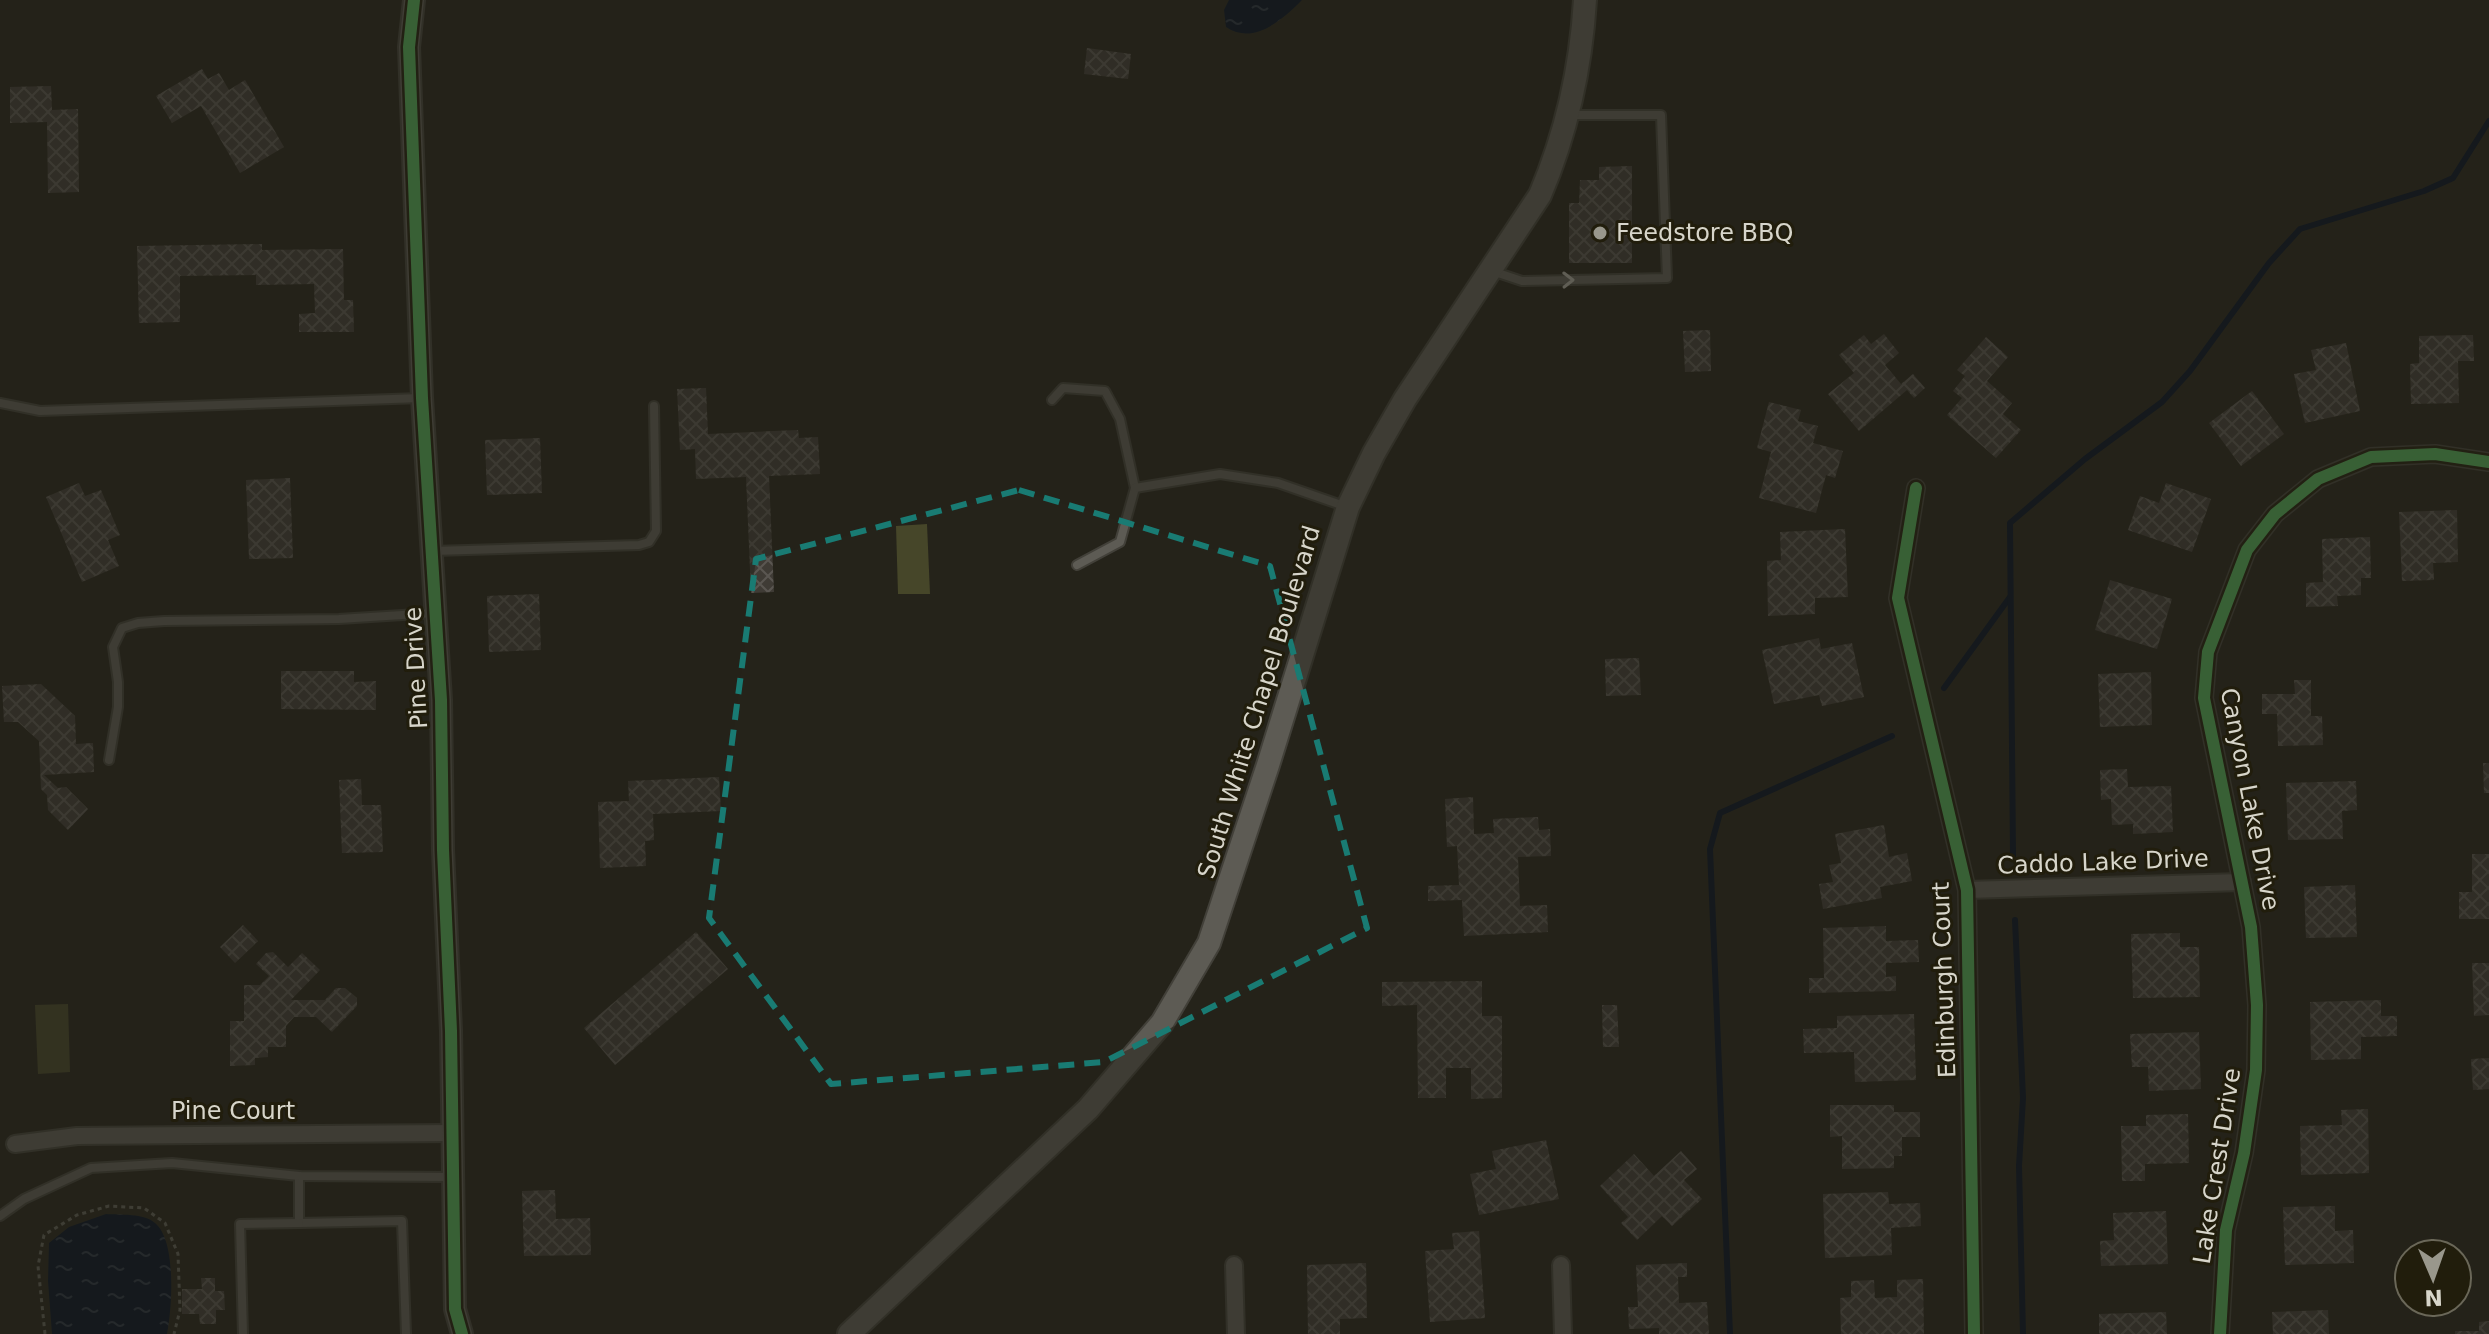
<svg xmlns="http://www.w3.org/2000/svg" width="2489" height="1334" font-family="'DejaVu Sans',sans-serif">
<defs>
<pattern id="water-ripples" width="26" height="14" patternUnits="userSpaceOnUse" patternTransform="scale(2)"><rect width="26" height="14" fill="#030f22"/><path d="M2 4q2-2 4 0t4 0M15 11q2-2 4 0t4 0" fill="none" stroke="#273141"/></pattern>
<pattern id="building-cross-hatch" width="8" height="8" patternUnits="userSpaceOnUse" patternTransform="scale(2)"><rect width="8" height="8" fill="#3f3b35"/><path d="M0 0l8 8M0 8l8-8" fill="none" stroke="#5a5651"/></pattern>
</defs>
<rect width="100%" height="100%" fill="#25231a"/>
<g fill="#464629">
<path d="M927 524 930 594H898L896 526Z"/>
<path d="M68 1004 70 1072 38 1074 35 1005Z"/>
</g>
<g fill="url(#water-ripples)">
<path d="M1229 0H1302C1283 19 1254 46 1226 27L1224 10Z"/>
<path d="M106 1214C120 1215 144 1213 155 1223 177 1241 172 1309 167 1334H52L48 1281 49 1243 69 1227Z"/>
</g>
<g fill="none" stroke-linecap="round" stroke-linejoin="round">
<g stroke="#030f22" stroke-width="6">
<path d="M1944 688 2010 597"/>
<path d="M2013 856 2010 523 2085 459 2162 402 2190 371 2269 263 2300 229 2424 191 2453 178 2489 121"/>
<path d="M2015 920 2023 1098 2019 1166 2023 1334"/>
<path d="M1730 1334 1710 849 1720 813 1892 736"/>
</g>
</g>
<g fill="url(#building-cross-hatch)">
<path d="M1087 48 1131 54 1128 79 1084 74Z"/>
<path d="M202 69 208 79 219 73 229 90 245 80 284 147 240 173 201 106 172 123 156 96Z"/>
<path d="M51 86 52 110 78 109 79 192 48 193 47 122 10 123V87Z"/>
<path d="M1632 166V263H1569V203H1579L1580 180H1599V167Z"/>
<path d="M262 244V250L343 249 344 300H353L354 332H299V314L315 313 314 284 256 285V275L180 276V322L139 323 137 246Z"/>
<path d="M1710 330 1711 371 1685 372 1683 331Z"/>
<path d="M1884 334 1899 353 1885 365 1901 384 1913 374 1925 388 1914 398 1907 390 1859 431 1828 394 1854 373 1839 355 1864 335 1871 344Z"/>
<path d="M2473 335 2474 361H2458L2459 403 2411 404 2410 364 2419 363V336Z"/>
<path d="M1986 337 2008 357 1987 381 2012 403 2003 414 2021 430 1996 458 1947 415 1962 398 1953 391 1965 376 1957 370Z"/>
<path d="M2346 343 2360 411 2305 423 2294 374 2316 370 2311 350Z"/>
<path d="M706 388 708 434 798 430 799 438 818 437 820 474 769 476 774 592 751 593 746 477 696 479 695 449 680 450 677 389Z"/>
<path d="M2252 391 2284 434 2241 466 2209 423Z"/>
<path d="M1769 402 1801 410 1798 421 1818 426 1813 443 1843 451 1835 478 1826 475 1816 513 1759 498 1771 452 1757 448Z"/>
<path d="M540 438 542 493 487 495 485 440Z"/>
<path d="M290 478 293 558 249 559 246 480Z"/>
<path d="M79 483 85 496 101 490 120 535 108 540 119 566 82 582 46 497Z"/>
<path d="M2166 483 2211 499 2192 552 2128 530 2140 496 2159 503Z"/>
<path d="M2457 510 2458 562 2433 563 2434 580 2402 581 2399 512Z"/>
<path d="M1845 529 1848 597 1815 598V614L1768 616 1767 561 1781 560 1780 532Z"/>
<path d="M2370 537 2371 578H2361V595L2337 596 2338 606 2306 607V583L2323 582 2322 539Z"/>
<path d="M2110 580 2172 599 2157 649 2095 630Z"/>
<path d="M539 594 541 650 489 652 487 596Z"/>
<path d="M1819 638 1821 649 1852 643 1864 697 1822 706 1819 695 1774 704 1762 650Z"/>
<path d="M1639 658 1641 695 1606 696 1605 659Z"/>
<path d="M281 671H354V682L376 681V710L281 709Z"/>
<path d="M2151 672 2152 725 2100 727 2098 674Z"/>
<path d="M2294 680H2311V716H2322L2323 745 2278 746 2277 714H2262V694H2295Z"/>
<path d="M41 684 75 716 76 744 93 743 94 772 44 775 58 788 66 787 88 809 68 830 48 810 47 795 41 789 39 741 18 722H4L2 686Z"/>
<path d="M2483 763H2489V793H2484Z"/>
<path d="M2127 769 2128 787 2171 786 2173 832 2133 834V824L2112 825 2111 799 2101 800 2100 770Z"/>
<path d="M719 777 721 811 653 814 654 840 645 841 646 866 600 868 598 802 629 801 628 781Z"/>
<path d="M361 779 362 805H381L383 852 342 853 339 780Z"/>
<path d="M2356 781 2357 810 2342 811 2343 839 2288 840 2286 783Z"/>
<path d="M1473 797 1474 834 1494 833 1493 819 1538 817 1539 830 1550 829 1551 856 1518 857 1520 906 1547 905 1548 932 1464 936 1462 900 1428 901V886L1459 885 1457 846 1447 847 1445 799Z"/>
<path d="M1884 825 1889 857 1907 853 1912 881 1880 887 1882 898 1823 909 1819 884 1833 882 1829 865 1841 863 1835 834Z"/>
<path d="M2472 854H2489V919H2459V892H2472Z"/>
<path d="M2355 885 2357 937 2306 938 2304 887Z"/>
<path d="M243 925 258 941 235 963 220 947Z"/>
<path d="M1886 926V941L1918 940 1919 962 1886 963V977L1896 976V991L1809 993V978H1824L1823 928Z"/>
<path d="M696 932 728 969 615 1065 584 1028Z"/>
<path d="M2180 933V947H2199L2200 997 2133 998 2131 934Z"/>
<path d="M273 952 288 967 302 953 320 970 291 1000H325L336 988H345L357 998V1006L332 1032 316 1017H294L286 1026V1047H268V1057L255 1058V1065L230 1066V1021H244V985H260L269 976 256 964 266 953Z"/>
<path d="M2472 963H2489V1015L2474 1016Z"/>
<path d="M1482 981V1016H1502V1098L1471 1099V1068H1446V1098H1418L1417 1005 1382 1006V982Z"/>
<path d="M2381 1000V1016H2397V1036L2361 1037V1059L2311 1060 2310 1002Z"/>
<path d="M1602 1005H1617L1619 1047H1603Z"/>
<path d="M1914 1014 1916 1080 1855 1082 1854 1052 1804 1053 1803 1029 1837 1028V1016Z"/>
<path d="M2199 1032 2201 1089 2149 1091 2148 1067H2132L2130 1034Z"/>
<path d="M2489 1058V1089L2473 1090 2471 1059Z"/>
<path d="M1830 1105H1894V1112H1920V1137H1902V1156H1894V1168L1842 1169V1136L1830 1137Z"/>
<path d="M2368 1109 2369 1173 2301 1175 2300 1126 2342 1125 2341 1110Z"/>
<path d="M2188 1114 2189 1163 2145 1164V1181H2122L2121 1126H2146V1115Z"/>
<path d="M1546 1140 1559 1199 1479 1215 1470 1174 1496 1169 1492 1151Z"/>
<path d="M1681 1151 1697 1169 1684 1180 1702 1199 1672 1226 1662 1216 1637 1240 1621 1223 1628 1217 1600 1186 1634 1154 1654 1176Z"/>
<path d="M555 1190 556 1219 590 1218 591 1255 524 1256 522 1191Z"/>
<path d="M1888 1192 1889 1204 1920 1203 1921 1226 1891 1228 1892 1255 1825 1258 1823 1194Z"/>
<path d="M2335 1206V1231L2353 1230 2354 1263 2285 1265 2283 1207Z"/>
<path d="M2166 1211 2168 1264 2101 1266 2100 1241 2114 1240 2113 1213Z"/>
<path d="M1479 1231 1485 1318 1430 1322 1425 1251 1454 1249 1452 1233Z"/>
<path d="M1366 1263 1367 1318 1340 1319V1334H1308L1307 1265Z"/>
<path d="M1687 1263V1277H1678L1679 1303 1707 1302 1709 1334H1659V1328L1629 1329 1628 1307H1638L1636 1265Z"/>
<path d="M201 1278H215V1291H224L225 1310H216V1324H200L199 1314H182V1289H202Z"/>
<path d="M1923 1279 1924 1334H1841L1840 1298 1851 1297V1281L1874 1280 1875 1298 1897 1297V1280Z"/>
<path d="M2328 1310 2329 1334H2273L2272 1312Z"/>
<path d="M2166 1312 2167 1334H2099V1314Z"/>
<path d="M2489 1321V1334H2455V1331H2479V1322Z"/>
</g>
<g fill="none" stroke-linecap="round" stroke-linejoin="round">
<g stroke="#424039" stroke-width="12">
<g id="service">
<path d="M1492 271 1522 281 1667 278 1661 115H1570"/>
<path d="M1052 400 1063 388 1105 391 1120 419 1135 488 1120 542 1077 565"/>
<path d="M0 403 40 411 421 398"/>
<path d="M1135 488 1220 474 1278 483 1347 507"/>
<path d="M433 551 639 545 649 542 656 531 654 406"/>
<path d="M109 760 118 707V682L113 647 122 628 138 623 164 621 339 619 434 613"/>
<path d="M299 1176V1223L402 1221 406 1334"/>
<path d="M0 1216 24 1199 91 1168 172 1163 299 1176 451 1177"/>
<path d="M243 1334 240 1224 299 1223"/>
</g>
</g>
<g stroke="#424039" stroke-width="20">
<g id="minor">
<path d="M1916 488 1898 598 1967 890 1974 1334"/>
<path d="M1967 890 2242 882"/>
<path d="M15 1144 77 1136 452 1133"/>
<path d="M1234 1265 1236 1334"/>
<path d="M1561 1265 1563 1334"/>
<path d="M2220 1334 2226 1230 2244 1153 2256 1070 2257 1005 2251 927 2204 698 2208 652 2247 550 2275 514 2318 479 2371 457 2435 454 2489 462"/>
</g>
</g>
<g stroke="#424039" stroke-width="24">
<path id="tertiary" d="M414 0 409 47 422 398 441 700 443 850 451 1031 455 1309 462 1334"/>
</g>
<g stroke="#424039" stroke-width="26">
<path id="secondary" d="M849 1334 1088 1109 1162 1023 1209 943 1268 765 1348 507 1374 453 1405 399 1540 195C1566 134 1581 67 1585 0"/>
</g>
<path stroke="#5e5d56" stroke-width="3" stroke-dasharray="4 4" stroke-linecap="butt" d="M45 1334 38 1266 44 1235 77 1215 109 1206 144 1208 165 1223 178 1254 180 1310 174 1334"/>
<use href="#service" stroke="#5d5b54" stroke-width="8"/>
<use href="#minor" stroke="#5d5b54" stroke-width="16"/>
<use href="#tertiary" stroke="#5d5b54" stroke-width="20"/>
<use href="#secondary" stroke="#5d5b54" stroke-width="22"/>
<g stroke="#211d0c" stroke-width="17">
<g id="cycleway">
<path d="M414 0 409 47 422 398 441 700 443 850 451 1031 455 1309 462 1334"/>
<path d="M1916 488 1898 598 1967 890 1974 1334"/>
<path d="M2220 1334 2226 1230 2244 1153 2256 1070 2257 1005 2251 927 2204 698 2208 652 2247 550 2275 514 2318 479 2371 457 2435 454 2489 462"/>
</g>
</g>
<use href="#cycleway" stroke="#51ab58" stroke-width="12"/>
</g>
<defs><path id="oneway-chevron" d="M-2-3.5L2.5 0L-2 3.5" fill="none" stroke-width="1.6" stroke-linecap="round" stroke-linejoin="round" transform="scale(2)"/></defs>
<use stroke="#a6a49b" href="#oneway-chevron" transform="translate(1568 280) rotate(-1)"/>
<path d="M0 0H2489V1334H0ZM1019 490 1270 566 1367 928 1104 1062 831 1084 709 918 756 559Z" fill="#25231a" fill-opacity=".55" fill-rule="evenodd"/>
<path fill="none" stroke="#197b73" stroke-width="6" stroke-dasharray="16 10" stroke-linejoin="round" d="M1019 490 1270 566 1367 928 1104 1062 831 1084 709 918 756 559Z"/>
<circle fill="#99978c" stroke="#211d0c" stroke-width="3" cx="1600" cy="233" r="8"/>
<g text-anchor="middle" stroke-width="6" stroke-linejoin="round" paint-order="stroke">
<g font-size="24" fill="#d7d5ca" stroke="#211d0c" text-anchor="start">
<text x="1616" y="241">Feedstore BBQ</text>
</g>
<g font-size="24" fill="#d7d5ca" stroke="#211d0c">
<text transform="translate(416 668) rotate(-93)" y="8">Pine Drive</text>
<text transform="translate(1259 702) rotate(-73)" y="8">South White Chapel Boulevard</text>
<text transform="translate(2250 799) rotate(79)" y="8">Canyon Lake Drive</text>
<text transform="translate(2103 862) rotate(-2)" y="8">Caddo Lake Drive</text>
<text transform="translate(1944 980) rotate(-92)" y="8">Edinburgh Court</text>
<text x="233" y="1119">Pine Court</text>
<text transform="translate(2217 1166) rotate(-81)" y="8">Lake Crest Drive</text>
</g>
</g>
<g transform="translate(2433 1278) rotate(178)"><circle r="38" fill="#211d0c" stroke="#6a6758" stroke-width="2"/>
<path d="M0-6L14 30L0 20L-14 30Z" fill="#99978c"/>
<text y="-12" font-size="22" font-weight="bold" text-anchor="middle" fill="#d7d5ca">N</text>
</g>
</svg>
